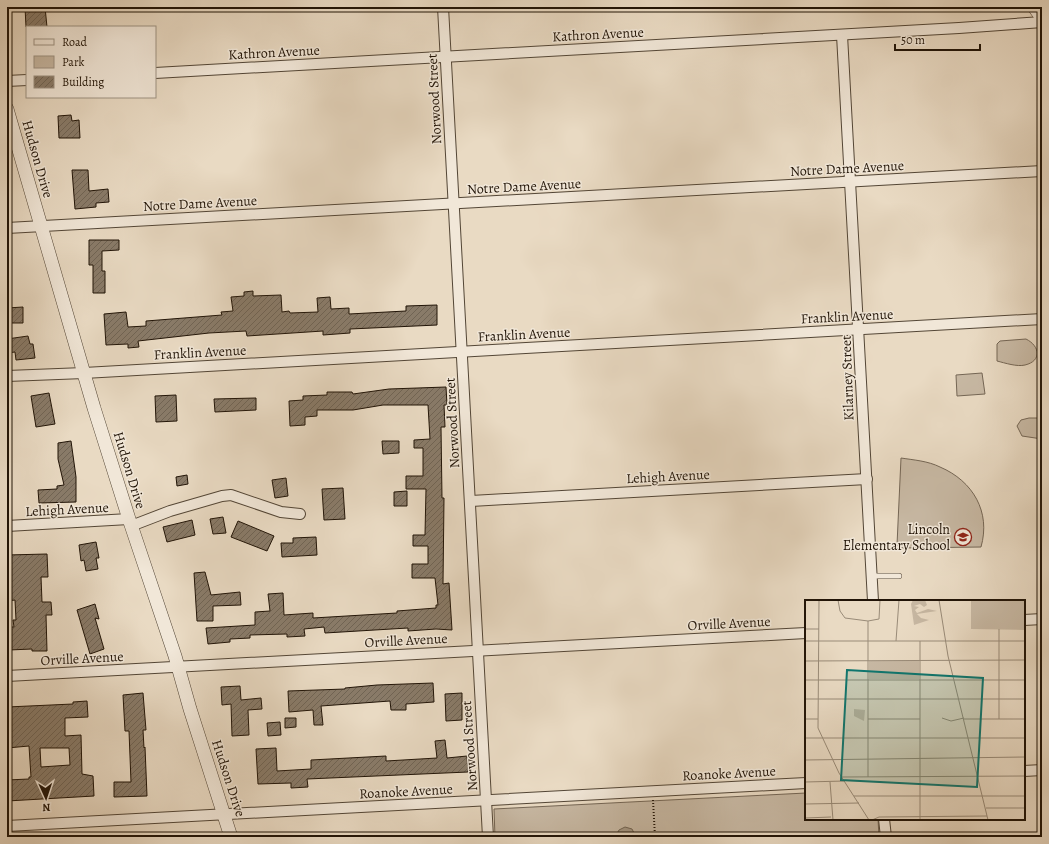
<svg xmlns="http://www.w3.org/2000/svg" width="1049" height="844" font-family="Alegreya,serif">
<defs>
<pattern id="building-hatch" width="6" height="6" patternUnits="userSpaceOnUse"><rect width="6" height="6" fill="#897b69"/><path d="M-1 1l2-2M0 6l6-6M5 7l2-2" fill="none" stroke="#706454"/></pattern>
</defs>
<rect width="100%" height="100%" fill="#e9dac3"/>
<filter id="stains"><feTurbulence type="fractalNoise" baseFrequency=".005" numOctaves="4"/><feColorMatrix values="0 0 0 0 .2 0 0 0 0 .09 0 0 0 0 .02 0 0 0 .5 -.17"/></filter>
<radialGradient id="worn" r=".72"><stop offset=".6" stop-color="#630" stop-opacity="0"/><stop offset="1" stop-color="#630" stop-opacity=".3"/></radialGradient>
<g fill="#c7b8a3" stroke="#746655">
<path d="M1026 339C1040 346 1042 361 1025 365 1017 367 1005 363 997 361V344L1000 341Z"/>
<path d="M982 373 985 394 957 396 956 375Z"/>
<path d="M1029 418H1042V439L1022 436 1017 426 1021 420Z"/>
<path d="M901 458C914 460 928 461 940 467 973 481 991 512 981 547L901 548 897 545Z"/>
<path d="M806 793V819H878L879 837H495L494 809Z"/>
</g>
<path fill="#a59783" stroke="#706351" d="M625 827 632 829 636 837H615L619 830Z"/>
<g fill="url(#building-hatch)" stroke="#211407" fill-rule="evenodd">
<path d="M25 7H45L47 27H26Z"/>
<path d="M71 115 72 121 79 120 80 138H59L58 116Z"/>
<path d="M72 170H88L89 191 108 189 109 202 96 203V207L75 209Z"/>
<path d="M89 240H119V250L102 251V271H105V293H93V265H89Z"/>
<path d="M253 291V296L281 295 282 312 289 311 290 313 318 312 317 298 330 297 331 309 349 308V314L406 311V306L437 305V325L350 329V333L323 335V331L247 336 246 331 209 333 138 341 139 347 128 348V344L106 345 104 314 126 312 128 327 146 326V321L222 315 221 312 233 311 231 297 244 296V292Z"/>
<path d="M23 307V323H7V308Z"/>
<path d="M28 336 30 344H33L35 358 16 360 15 352 7 353V339Z"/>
<path d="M446 387 447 405H444L445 427H441L442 498H444L443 584 449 583 452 630 436 629 408 631V628L325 633 324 627 304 629 305 636 287 637V634L250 635V638L230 639V642L208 644 206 628 255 625V612L270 611 268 594 283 593 284 615 313 613V618L397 613V611L436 608V605H438L435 578H412V564H428V546H413V535H425L426 489H406V476H423V448H414V440L430 439 428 405H383L353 410H317V416L305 417V425L290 426 289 401 303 400V396L327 395V392H352L353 394 389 389Z"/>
<path d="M49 393 55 424 36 427 31 396Z"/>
<path d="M176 395 177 421 156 422 155 396Z"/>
<path d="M256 398V410L215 412 214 399Z"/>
<path d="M71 441 76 477V502L39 503 38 490 57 489V486L64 485 58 459V443Z"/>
<path d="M382 441H399V453L383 454Z"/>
<path d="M187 475 188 484 177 486 176 477Z"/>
<path d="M286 478 288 496 275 498 272 480Z"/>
<path d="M343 488 345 519 324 520 322 489Z"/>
<path d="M407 491V506H394V492Z"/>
<path d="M223 517 226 533 213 534 210 519Z"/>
<path d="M192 520 195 535 167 542 163 527Z"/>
<path d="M238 521 274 536 267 551 231 537Z"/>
<path d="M316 537 317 555 282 557 281 543H293V538Z"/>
<path d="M96 542 99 558H96L98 569 86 571 84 560 81 561 79 545Z"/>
<path d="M47 554 48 577H41L42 602H51L52 615H46L47 651H32V649L9 650 7 627H14L13 620H16L15 600 7 601V590L9 589 7 555Z"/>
<path d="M205 572 211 595 240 592 241 605 213 606V621H197L194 573Z"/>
<path d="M95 604 99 619 95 618 104 649 90 654 77 610Z"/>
<path d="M433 683 434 702 406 704V710H391L390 701 321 706 323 725H314L313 710 289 712 288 691 345 689V688L377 685Z"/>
<path d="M240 686 241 700 261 698 262 709 248 710 249 735 232 736 231 704 222 705 221 687Z"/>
<path d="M143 693 146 730H143L144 748 145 747 147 796 114 797V782H131L129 731H125L123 695Z"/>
<path d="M462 693V720L446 721 445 694Z"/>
<path d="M87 701 88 717 65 718V736L81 735 82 774 93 776 94 796 7 801V780L29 779V777H31L29 746 7 748V707L73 704V702ZM40 748H69L70 765 41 767Z"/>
<path d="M285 718H296V727L285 728Z"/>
<path d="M280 722 281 735 268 736 267 723Z"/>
<path d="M445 740 447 758 467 756 468 772 307 779 308 787 291 788V783L258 784 256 749 276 748 277 771 311 769V760L386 756V761L437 758 435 741Z"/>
</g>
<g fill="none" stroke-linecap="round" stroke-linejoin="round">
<g stroke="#534636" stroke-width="6">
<path id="service" d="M872 576H899"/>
</g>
<g stroke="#534636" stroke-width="12">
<g id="minor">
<path d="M443 7 488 837"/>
<path d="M842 35 873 601"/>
<path d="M155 73 959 28 1042 22"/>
<path d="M7 81 27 80"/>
<path d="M7 228 1042 171"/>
<path d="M7 376 84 373 1042 319"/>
<path d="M471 501 867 479"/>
<path d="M7 526 129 519"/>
<path d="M131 526 170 511 222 496 231 495 281 512 300 514"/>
<path d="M1024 620 1042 619"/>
<path d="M7 676 806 633"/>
<path d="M1024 771 1042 770"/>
<path d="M884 819 886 837"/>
<path d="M7 826 806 783"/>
</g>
</g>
<g stroke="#534636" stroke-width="14">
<g id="tertiary">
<path d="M1034 7 1042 18"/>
<path d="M7 109 94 408 129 519 175 656 190 709 231 837"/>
</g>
</g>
<path stroke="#211407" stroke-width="2" stroke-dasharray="1 2" stroke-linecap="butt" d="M653 800 655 837"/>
<use href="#service" stroke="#f1e7d8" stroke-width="5"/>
<use href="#minor" stroke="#f1e7d8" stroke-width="10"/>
<use href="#tertiary" stroke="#f1e7d8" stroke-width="13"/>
</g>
<defs>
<g id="school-ring" transform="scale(0.9)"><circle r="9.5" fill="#f1e7d8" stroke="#8f2418" stroke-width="1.5"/><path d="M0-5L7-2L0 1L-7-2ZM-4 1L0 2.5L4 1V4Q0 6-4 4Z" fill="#8f2418"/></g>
</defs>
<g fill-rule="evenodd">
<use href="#school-ring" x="963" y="537"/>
</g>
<g text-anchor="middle" stroke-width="3" stroke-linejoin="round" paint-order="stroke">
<g font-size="14" fill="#211407" stroke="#f1e7d8">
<text transform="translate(598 34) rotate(-3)" y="5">Kathron Avenue</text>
<text transform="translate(274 52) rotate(-3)" y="5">Kathron Avenue</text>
<text transform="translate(434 99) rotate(-93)" y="5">Norwood Street</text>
<text transform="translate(38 159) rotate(74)" y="5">Hudson Drive</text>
<text transform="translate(847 168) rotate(-3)" y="5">Notre Dame Avenue</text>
<text transform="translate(524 186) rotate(-3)" y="5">Notre Dame Avenue</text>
<text transform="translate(200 203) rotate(-3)" y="5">Notre Dame Avenue</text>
<text transform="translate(847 316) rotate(-3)" y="5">Franklin Avenue</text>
<text transform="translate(524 334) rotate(-3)" y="5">Franklin Avenue</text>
<text transform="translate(200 352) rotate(-3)" y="5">Franklin Avenue</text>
<text transform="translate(847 378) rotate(-92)" y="5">Kilarney Street</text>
<text transform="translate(452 423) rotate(-93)" y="5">Norwood Street</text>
<text transform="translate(130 470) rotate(73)" y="5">Hudson Drive</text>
<text transform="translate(668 476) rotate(-3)" y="5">Lehigh Avenue</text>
<text transform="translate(67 509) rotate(-3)" y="5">Lehigh Avenue</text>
<text transform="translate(729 623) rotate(-3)" y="5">Orville Avenue</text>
<text transform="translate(406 640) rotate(-3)" y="5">Orville Avenue</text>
<text transform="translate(82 658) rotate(-3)" y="5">Orville Avenue</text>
<text transform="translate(469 746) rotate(-94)" y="5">Norwood Street</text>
<text transform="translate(729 773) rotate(-3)" y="5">Roanoke Avenue</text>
<text transform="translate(229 778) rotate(72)" y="5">Hudson Drive</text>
<text transform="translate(406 791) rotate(-3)" y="5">Roanoke Avenue</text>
</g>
<g font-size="14" fill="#211407" stroke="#f1e7d8" text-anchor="end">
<text x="950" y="534">Lincoln<tspan x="950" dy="16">Elementary School</tspan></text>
</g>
</g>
<g transform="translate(805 600)">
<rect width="220" height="220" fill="#e9dac3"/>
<path d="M166 0H220V30L166 29ZM64 61H114V79H64ZM49 109 60 110 59 121 49 116Z" fill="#c7b8a3"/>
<path d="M108 0H120L122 5 119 7 115 4 109 6 114 7 110 10 112 13 123 9 132 11 112 14 116 18 124 20 109 25 106 4Z" fill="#c7b8a3"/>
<path fill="none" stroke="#998b78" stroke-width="1" d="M14 0 13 128 34 173 64 220M33 0 35 11 40 18 63 21 74 19 75 0M134 0 143 56 183 220M63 21V177M0 29H14M194 29V119M0 41H220M91 41 94 0M0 61 220 60M0 80H220M0 99H220M137 118 146 121 159 118M0 119H13M63 119H115M159 119H220M0 138H220M0 160 220 157M37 177 220 176M0 182 40 181M25 182 28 220M49 196H220M0 204V138M0 204 54 203M181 208H220M0 218 26 217M67 220 74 217 182 216M115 220V41"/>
<path fill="#0f766e" fill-opacity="0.15" stroke="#0f766e" stroke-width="2" d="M42 70 178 78 172 187 36 180Z"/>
<rect width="220" height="220" fill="none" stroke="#211407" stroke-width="2"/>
</g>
<rect width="1049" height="844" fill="none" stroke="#e9dac3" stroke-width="24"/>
<rect x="8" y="8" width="1033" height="828" fill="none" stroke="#211407" stroke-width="2"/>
<rect x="12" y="12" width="1025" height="820" fill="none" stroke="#211407"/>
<rect x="26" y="26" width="130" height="72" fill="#f1e7d8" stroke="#9e9384"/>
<rect x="34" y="39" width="20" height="6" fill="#f1e7d8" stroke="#9e9384"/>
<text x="62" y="46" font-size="12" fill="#211407">Road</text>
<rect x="34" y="56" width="20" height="12" fill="#c7b8a3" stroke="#9e9384"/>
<text x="62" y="66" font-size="12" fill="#211407">Park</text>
<rect x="34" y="76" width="20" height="12" fill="url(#building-hatch)" stroke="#9e9384"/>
<text x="62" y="86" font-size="12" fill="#211407">Building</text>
<g transform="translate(46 798) rotate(177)" stroke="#f1e7d8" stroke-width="3" paint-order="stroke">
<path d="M0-3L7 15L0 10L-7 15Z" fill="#211407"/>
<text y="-6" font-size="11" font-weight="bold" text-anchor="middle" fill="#211407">N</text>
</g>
<path d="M895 44v6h85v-6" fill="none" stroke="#211407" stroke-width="2"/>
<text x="901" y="44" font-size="12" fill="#211407" stroke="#f1e7d8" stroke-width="3" paint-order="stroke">50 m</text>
<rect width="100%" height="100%" filter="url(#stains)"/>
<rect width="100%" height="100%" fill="url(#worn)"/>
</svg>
